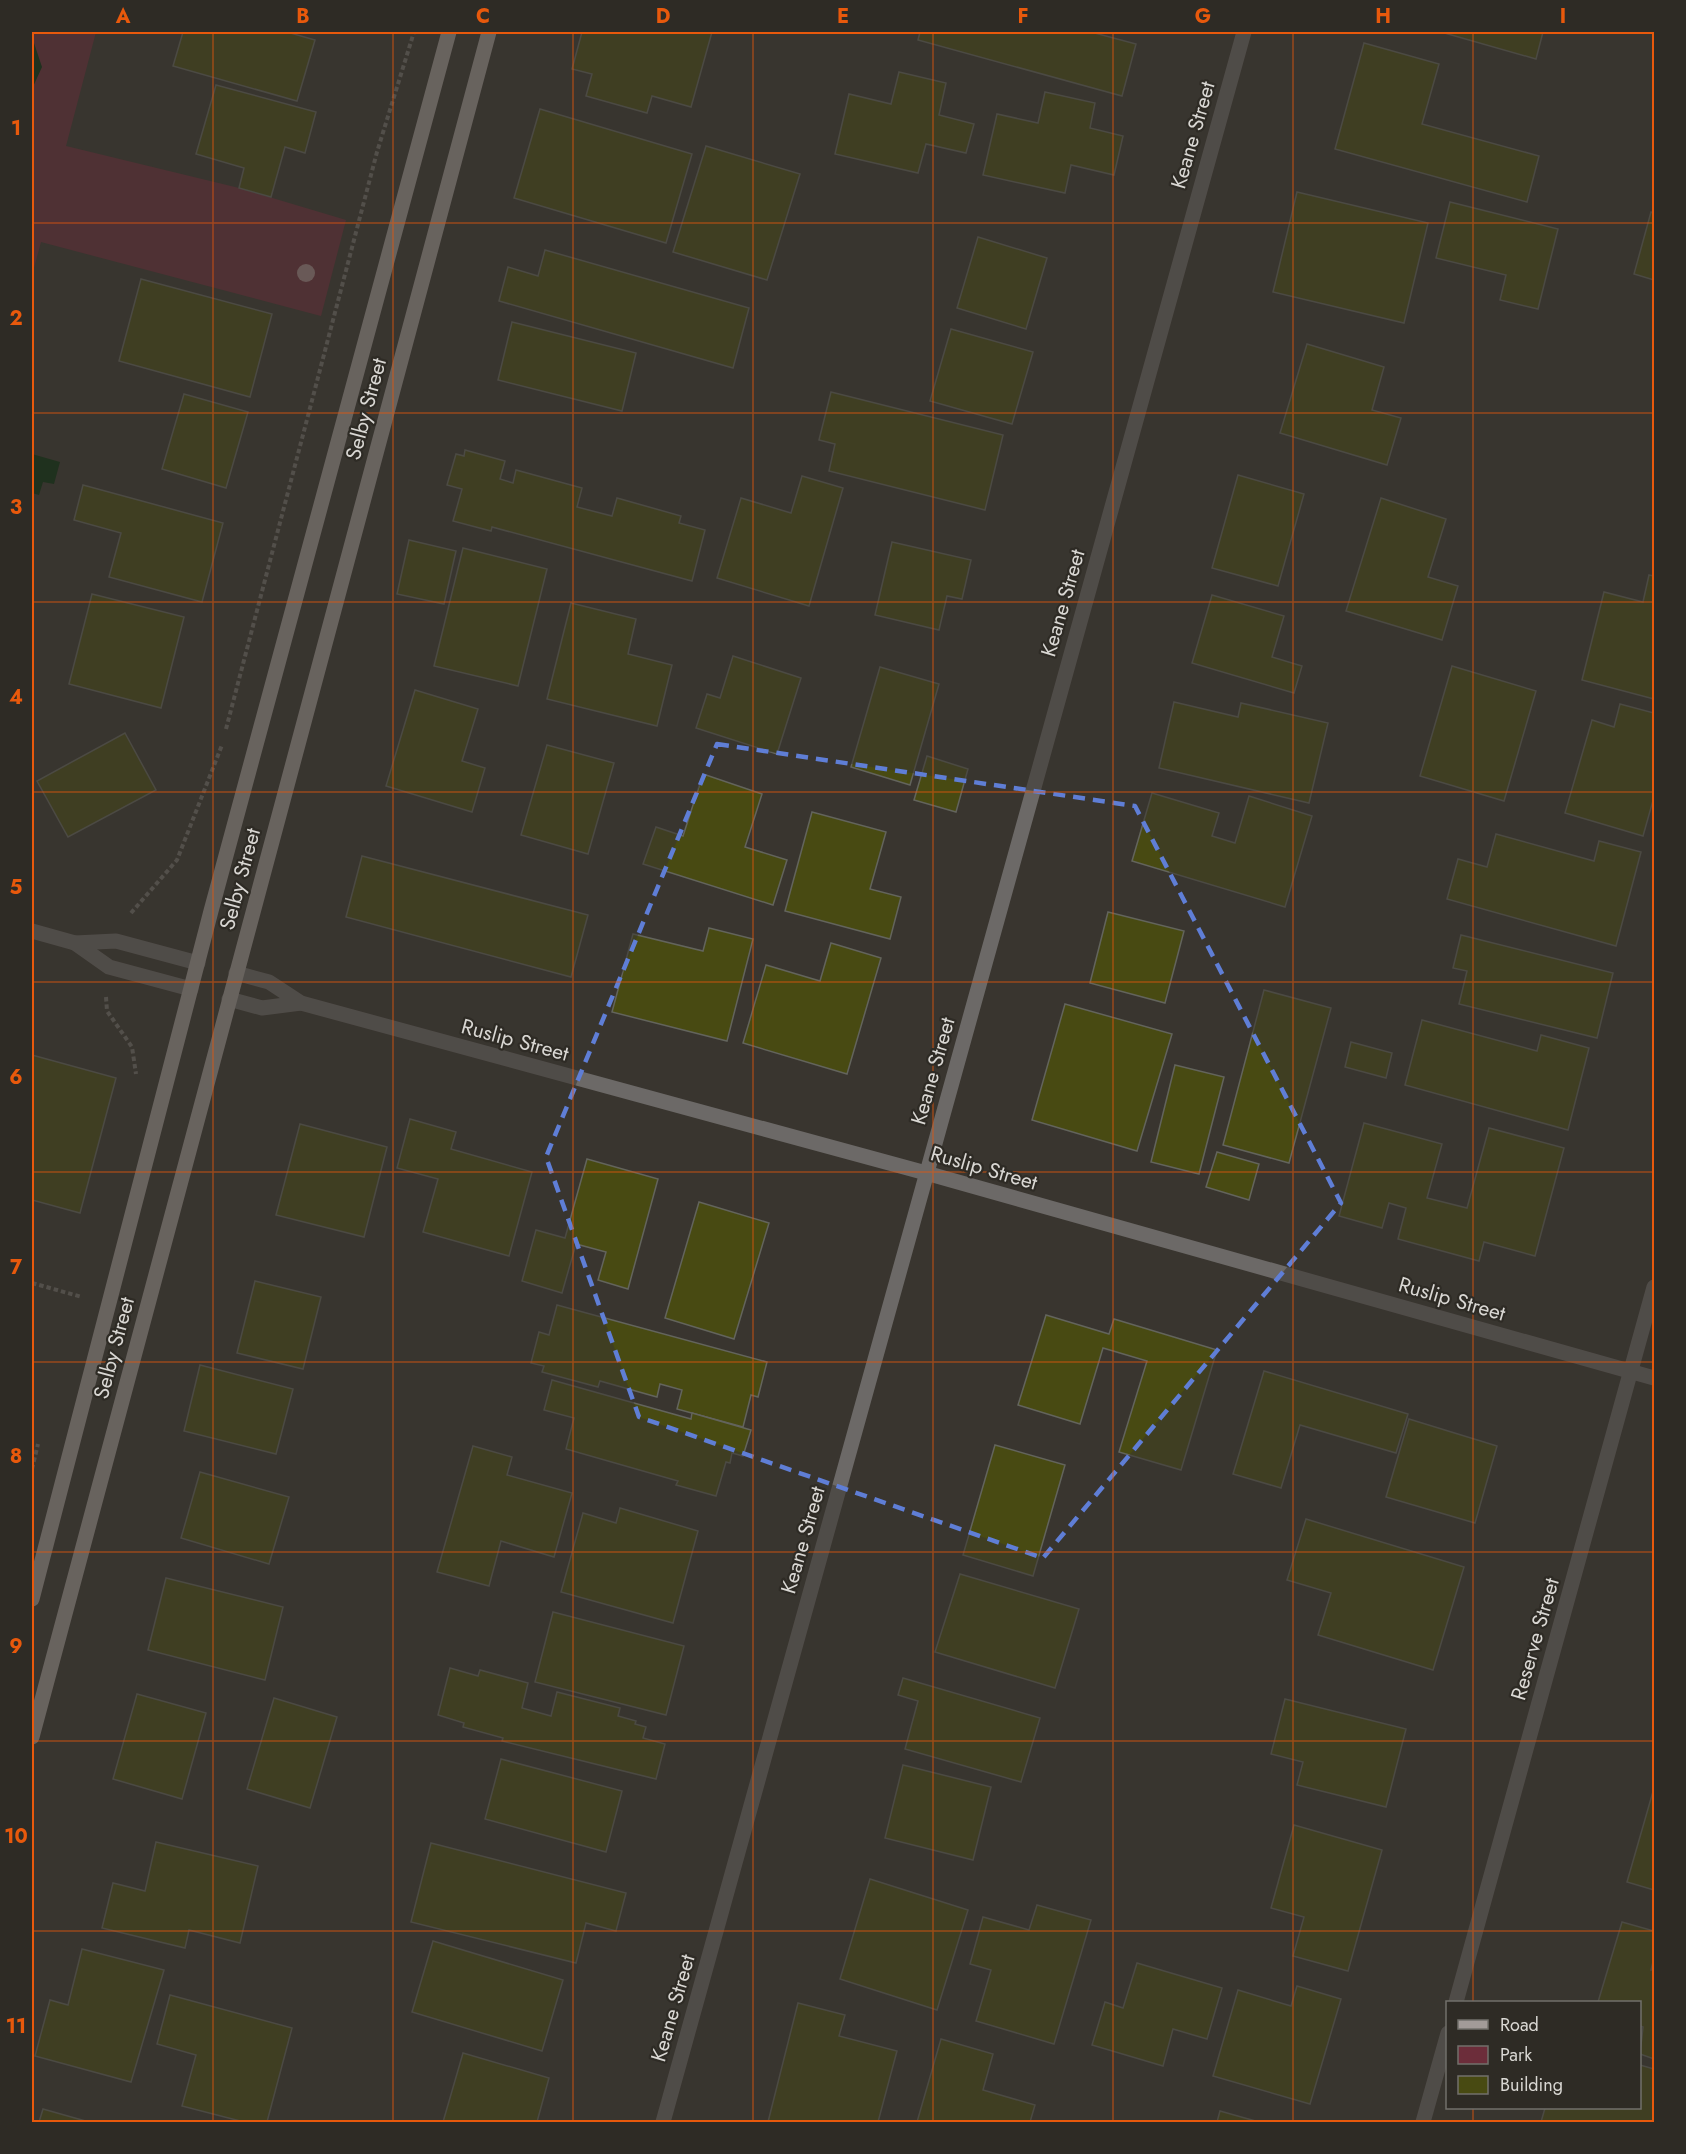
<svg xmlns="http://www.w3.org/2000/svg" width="1686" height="2154" font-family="Jost,sans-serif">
<rect width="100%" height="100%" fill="#39352f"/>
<path fill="#6c2d3a" d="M32 32H96L66 146 239 188 346 220 321 316 41 242 32 275Z"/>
<g fill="#022d09">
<path d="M32 37 42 67 32 89Z"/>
<path d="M32 454 60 462 54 484 43 482 39 495 32 493Z"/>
</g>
<g fill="#484a12" stroke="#63645c" stroke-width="1.5">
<path d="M183 32H287L315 40 297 101 173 66Z"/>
<path d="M582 32H712L691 107 652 96 647 113 586 96 592 74 572 69Z"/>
<path d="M920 32H1091L1136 44 1122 96 918 40Z"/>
<path d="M1441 32H1543L1536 59Z"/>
<path d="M1364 43 1439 64 1422 124 1539 156 1527 202 1335 149Z"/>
<path d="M899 72 946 83 939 115 974 124 966 153 926 144 918 173 835 154 849 94 891 104Z"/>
<path d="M216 85 316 112 305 153 285 147 271 197 239 188 244 168 196 154Z"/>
<path d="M1045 92 1095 103 1090 128 1123 136 1114 175 1071 165 1065 193 983 175 997 114 1038 123Z"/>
<path d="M540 109 692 154 666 243 514 198Z"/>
<path d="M706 146 800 174 767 280 673 252Z"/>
<path d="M1297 192 1428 223 1404 323 1273 292Z"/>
<path d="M1450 202 1558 229 1538 309 1500 300 1506 275 1436 258Z"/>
<path d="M1651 212 1654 213V280L1634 274Z"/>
<path d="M978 237 1047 258 1026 329 957 308Z"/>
<path d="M545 250 749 308 733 368 499 301 508 267 538 276Z"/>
<path d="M141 279 272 314 250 397 119 361Z"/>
<path d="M512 322 636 353 622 411 498 380Z"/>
<path d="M951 329 1033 352 1012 424 930 401Z"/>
<path d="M1307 344 1384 367 1372 410 1401 418 1387 465 1280 433Z"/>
<path d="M831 392 1003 435 985 510 829 471 835 444 819 440Z"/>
<path d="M184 394 248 412 226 488 162 469Z"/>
<path d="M465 450 505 461 500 479 513 483 516 470 582 488 577 507 612 516 617 498 681 516 679 523 705 530 692 581 492 527 491 531 453 521 462 489 447 485 456 454 464 456Z"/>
<path d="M1238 475 1304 494 1278 586 1212 568Z"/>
<path d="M802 476 843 488 809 606 717 578 741 498 791 513Z"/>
<path d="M83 485 223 523 202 602 109 577 121 533 74 520Z"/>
<path d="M1381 498 1446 519 1428 577 1458 586 1442 640 1346 611Z"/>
<path d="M409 540 456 551 444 604 397 594Z"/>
<path d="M892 542 971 560 962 599 947 596 939 630 875 615Z"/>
<path d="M463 548 547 569 518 686 434 666Z"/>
<path d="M1649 575 1654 576V699L1582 680 1604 592 1643 602Z"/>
<path d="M92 594 184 617 161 708 69 684Z"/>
<path d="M1212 595 1284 616 1272 657 1302 666 1294 693 1192 663Z"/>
<path d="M571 603 636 619 628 654 672 665 657 726 547 699Z"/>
<path d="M733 656 801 678 777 754 696 728 707 694 720 698Z"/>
<path d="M1452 666 1536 691 1504 801 1420 776Z"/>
<path d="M880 667 939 684 910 785 851 767Z"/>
<path d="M415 690 478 709 462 761 485 768 472 812 386 786Z"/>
<path d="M1174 702 1238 717 1241 703 1328 723 1309 803 1159 768Z"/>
<path d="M1620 704 1654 713V797L1643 836 1565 813 1592 720 1614 727Z"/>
<path d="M125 733 156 790 68 837 37 781Z"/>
<path d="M547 745 614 763 588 854 521 835Z"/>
<path d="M927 756 968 769 956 812 914 800Z"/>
<path d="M703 774 762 794 745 847 787 860 773 905 643 864 656 827 683 836Z"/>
<path d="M1152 793 1219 813 1212 836 1235 843 1249 796 1312 816 1285 907 1132 861Z"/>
<path d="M812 812 886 832 870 889 901 897 890 939 785 911Z"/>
<path d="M1496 834 1594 861 1599 841 1641 852 1616 946 1447 899 1458 859 1487 867Z"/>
<path d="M362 856 588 915 571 977 346 917Z"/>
<path d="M1108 912 1184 931 1165 1003 1090 983Z"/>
<path d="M709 928 753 939 727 1041 612 1012 633 934 703 951Z"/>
<path d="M1461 935 1613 973 1597 1038 1459 1004 1467 971 1453 968Z"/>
<path d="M831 943 881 958 847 1074 743 1043 766 965 820 981Z"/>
<path d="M1264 990 1331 1008 1289 1163 1223 1145Z"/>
<path d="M1065 1004 1172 1034 1137 1151 1032 1120Z"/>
<path d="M1422 1020 1537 1051 1541 1035 1589 1048 1568 1130 1405 1085Z"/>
<path d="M1351 1042 1392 1053 1386 1078 1345 1067Z"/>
<path d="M32 1055 116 1078 80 1213 32 1200Z"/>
<path d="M1175 1065 1224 1077 1199 1174 1151 1162Z"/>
<path d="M410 1119 456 1132 451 1149 532 1172 509 1256 423 1232 438 1179 397 1168Z"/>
<path d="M1364 1123 1442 1144 1427 1198 1467 1208 1489 1128 1564 1148 1535 1256 1484 1242 1479 1261 1398 1239 1406 1208 1389 1203 1382 1228 1339 1216Z"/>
<path d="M300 1124 387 1147 364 1237 276 1215Z"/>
<path d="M1217 1152 1259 1164 1249 1200 1206 1187Z"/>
<path d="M587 1159 658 1179 628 1289 598 1280 606 1252 576 1244 562 1293 522 1281 536 1230 565 1238Z"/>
<path d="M699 1202 769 1223 734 1339 665 1318Z"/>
<path d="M255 1281 321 1297 303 1369 237 1353Z"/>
<path d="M557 1305 767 1362 758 1397 751 1395 743 1427 677 1409 682 1390 660 1384 657 1397 600 1381 598 1387 542 1372 544 1366 531 1363 539 1332 549 1335Z"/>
<path d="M1046 1315 1109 1334 1114 1319 1217 1350 1181 1470 1119 1452 1147 1361 1103 1348 1080 1424 1018 1405Z"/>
<path d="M200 1365 293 1389 276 1454 184 1431Z"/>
<path d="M1264 1371 1408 1414 1396 1453 1300 1425 1281 1488 1233 1474Z"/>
<path d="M552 1380 691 1419 692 1413 751 1430 743 1456 732 1453 730 1463 726 1462 716 1496 676 1485 678 1481 566 1449 574 1418 544 1410Z"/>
<path d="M1409 1419 1497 1446 1475 1523 1386 1497Z"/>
<path d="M995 1445 1065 1465 1033 1576 963 1555Z"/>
<path d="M473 1446 512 1457 507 1475 572 1493 554 1557 501 1541 489 1586 437 1572Z"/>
<path d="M200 1472 289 1497 269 1564 181 1538Z"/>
<path d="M620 1508 698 1531 673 1623 561 1592 583 1513 616 1523Z"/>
<path d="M1306 1519 1464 1567 1433 1670 1318 1635 1331 1593 1287 1580Z"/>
<path d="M960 1574 1079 1609 1055 1688 935 1652Z"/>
<path d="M166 1578 283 1607 265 1680 148 1650Z"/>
<path d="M553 1612 684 1646 666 1715 535 1682Z"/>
<path d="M450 1668 478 1676 480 1670 528 1683 522 1708 551 1716 557 1692 620 1708 618 1716 636 1721 635 1724 646 1727 643 1738 665 1744 656 1779 502 1741 503 1738 463 1727 464 1723 438 1715Z"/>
<path d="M903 1678 1040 1718 1021 1782 905 1749 918 1701 898 1695Z"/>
<path d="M137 1694 206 1713 182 1799 113 1779Z"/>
<path d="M274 1698 337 1717 310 1808 247 1789Z"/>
<path d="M1285 1699 1406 1729 1386 1807 1297 1785 1303 1762 1271 1754Z"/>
<path d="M501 1759 622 1791 606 1852 485 1819Z"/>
<path d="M903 1765 991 1787 973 1860 885 1838Z"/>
<path d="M1654 1788V1890L1627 1882Z"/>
<path d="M1294 1825 1382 1850 1348 1971 1293 1956 1304 1917 1271 1908Z"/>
<path d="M156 1842 258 1866 240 1943 189 1930 185 1948 102 1928 113 1883 145 1891Z"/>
<path d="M431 1843 626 1893 616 1931 586 1923 576 1963 411 1922Z"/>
<path d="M870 1879 968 1910 937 2010 840 1979Z"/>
<path d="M1037 1905 1091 1920 1054 2044 976 2021 991 1970 970 1964 983 1917 1029 1930Z"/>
<path d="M1622 1922 1654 1931V1958L1651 1970H1654V2059L1640 2054 1643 2027 1640 2026V2002H1598Z"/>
<path d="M433 1941 563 1980 542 2051 412 2012Z"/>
<path d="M82 1949 164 1970 131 2082 35 2056 50 2000 68 2005Z"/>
<path d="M1137 1963 1222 1988 1207 2039 1173 2029 1163 2066 1092 2045 1105 2002 1123 2008Z"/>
<path d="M1297 1986 1341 1999 1310 2104 1213 2076 1238 1990 1291 2006Z"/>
<path d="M170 1995 292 2028 267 2122H244L182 2106 196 2055 157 2044Z"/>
<path d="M798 2003 845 2015 839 2036 897 2051 878 2122H768Z"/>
<path d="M941 2039 993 2054 983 2090 1035 2105 1030 2122H917Z"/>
<path d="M463 2053 549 2078 537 2122H443Z"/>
<path d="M1640 2065 1654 2069V2122H1541L1545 2108H1640Z"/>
<path d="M43 2109 89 2122H39Z"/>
<path d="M1220 2111 1259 2122H1217Z"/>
</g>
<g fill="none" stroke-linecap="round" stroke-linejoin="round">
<g stroke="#726f6a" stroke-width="4" stroke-dasharray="4.5 3" stroke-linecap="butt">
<path d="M226 729 377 152 414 32"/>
<path d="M131 913 177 860 222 745"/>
<path d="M106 997 107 1011 132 1047 136 1074"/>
<path d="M32 1283 82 1297"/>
<path d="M32 1469 38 1444"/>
</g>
<g stroke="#6c6967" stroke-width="15">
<path d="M32 931 75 943 116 941 198 963"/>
<path d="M75 943 109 967 191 989"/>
<path d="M236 973 269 982 301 1003 926 1173 1654 1378"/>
<path d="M229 999 262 1008 301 1003"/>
<path d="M1456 2002 1654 1287"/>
<path d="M663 2122 1244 32"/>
<path d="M1423 2122 1448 2033"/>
</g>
<g stroke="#a29b98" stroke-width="15">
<path d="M32 1599 211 911 449 32"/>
<path d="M32 1737 489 32"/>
</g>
</g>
<circle fill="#a58687" cx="306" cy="273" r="9"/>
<path d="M0 0H1686V2154H0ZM717 744 1135 806 1341 1203 1043 1558 639 1417 546 1157Z" fill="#39352f" fill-opacity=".55" fill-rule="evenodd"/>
<path fill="none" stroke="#5f7ed6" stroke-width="4.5" stroke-dasharray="12 8" stroke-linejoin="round" d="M717 744 1135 806 1341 1203 1043 1558 639 1417 546 1157Z"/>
<path fill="none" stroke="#e8590c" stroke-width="1.5" stroke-opacity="0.55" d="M213 32V2122M393 32V2122M573 32V2122M753 32V2122M933 32V2122M1113 32V2122M1293 32V2122M1473 32V2002M32 223H1654M32 413H1654M32 602H1654M32 792H1654M32 982H1654M32 1172H1654M32 1362H1654M32 1552H1654M32 1741H1654M32 1931H1654M1473 2108V2122"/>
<g text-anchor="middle" stroke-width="4.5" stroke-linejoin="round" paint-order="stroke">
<g font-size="21" fill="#d9d7d3" stroke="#2e2b25">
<text transform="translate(1193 135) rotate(-74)" y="7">Keane Street</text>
<text transform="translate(366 409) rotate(-75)" y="7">Selby Street</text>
<text transform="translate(1063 603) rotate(-74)" y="7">Keane Street</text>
<text transform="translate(240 879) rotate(-75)" y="7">Selby Street</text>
<text transform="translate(515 1040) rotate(15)" y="7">Ruslip Street</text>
<text transform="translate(933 1071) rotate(-74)" y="7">Keane Street</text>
<text transform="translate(984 1168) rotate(16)" y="7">Ruslip Street</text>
<text transform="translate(1452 1299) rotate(16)" y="7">Ruslip Street</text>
<text transform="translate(114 1348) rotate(-75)" y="7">Selby Street</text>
<text transform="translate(803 1540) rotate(-74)" y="7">Keane Street</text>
<text transform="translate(1535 1639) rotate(-74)" y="7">Reserve Street</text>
<text transform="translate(673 2008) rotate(-74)" y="7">Keane Street</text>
</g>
</g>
<rect width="1686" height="2154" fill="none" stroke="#2e2b25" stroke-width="66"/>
<rect x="1446" y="2001" width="195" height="108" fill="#2e2b25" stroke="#72706b" stroke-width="1.5"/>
<rect x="1458" y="2020" width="30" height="9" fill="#a29b98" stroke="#72706b" stroke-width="1.5"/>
<text x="1500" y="2031" font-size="18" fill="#d9d7d3">Road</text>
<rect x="1458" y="2046" width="30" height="18" fill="#6c2d3a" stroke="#72706b" stroke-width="1.5"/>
<text x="1500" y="2061" font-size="18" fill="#d9d7d3">Park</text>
<rect x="1458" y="2076" width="30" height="18" fill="#484a12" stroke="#72706b" stroke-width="1.5"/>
<text x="1500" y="2091" font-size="18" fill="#d9d7d3">Building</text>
<rect x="33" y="33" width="1620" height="2088" fill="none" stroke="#e8590c" stroke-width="2"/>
<g font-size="20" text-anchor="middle" font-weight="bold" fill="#e8590c">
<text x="123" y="23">A</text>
<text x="303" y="23">B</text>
<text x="483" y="23">C</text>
<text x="663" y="23">D</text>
<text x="843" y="23">E</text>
<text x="1023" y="23">F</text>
<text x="1203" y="23">G</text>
<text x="1383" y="23">H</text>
<text x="1563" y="23">I</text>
<text x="16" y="135">1</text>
<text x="16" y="325">2</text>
<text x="16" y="514">3</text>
<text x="16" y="704">4</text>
<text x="16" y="894">5</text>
<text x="16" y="1084">6</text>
<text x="16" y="1274">7</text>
<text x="16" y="1463">8</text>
<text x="16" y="1653">9</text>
<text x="16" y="1843">10</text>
<text x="16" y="2033">11</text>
</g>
</svg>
